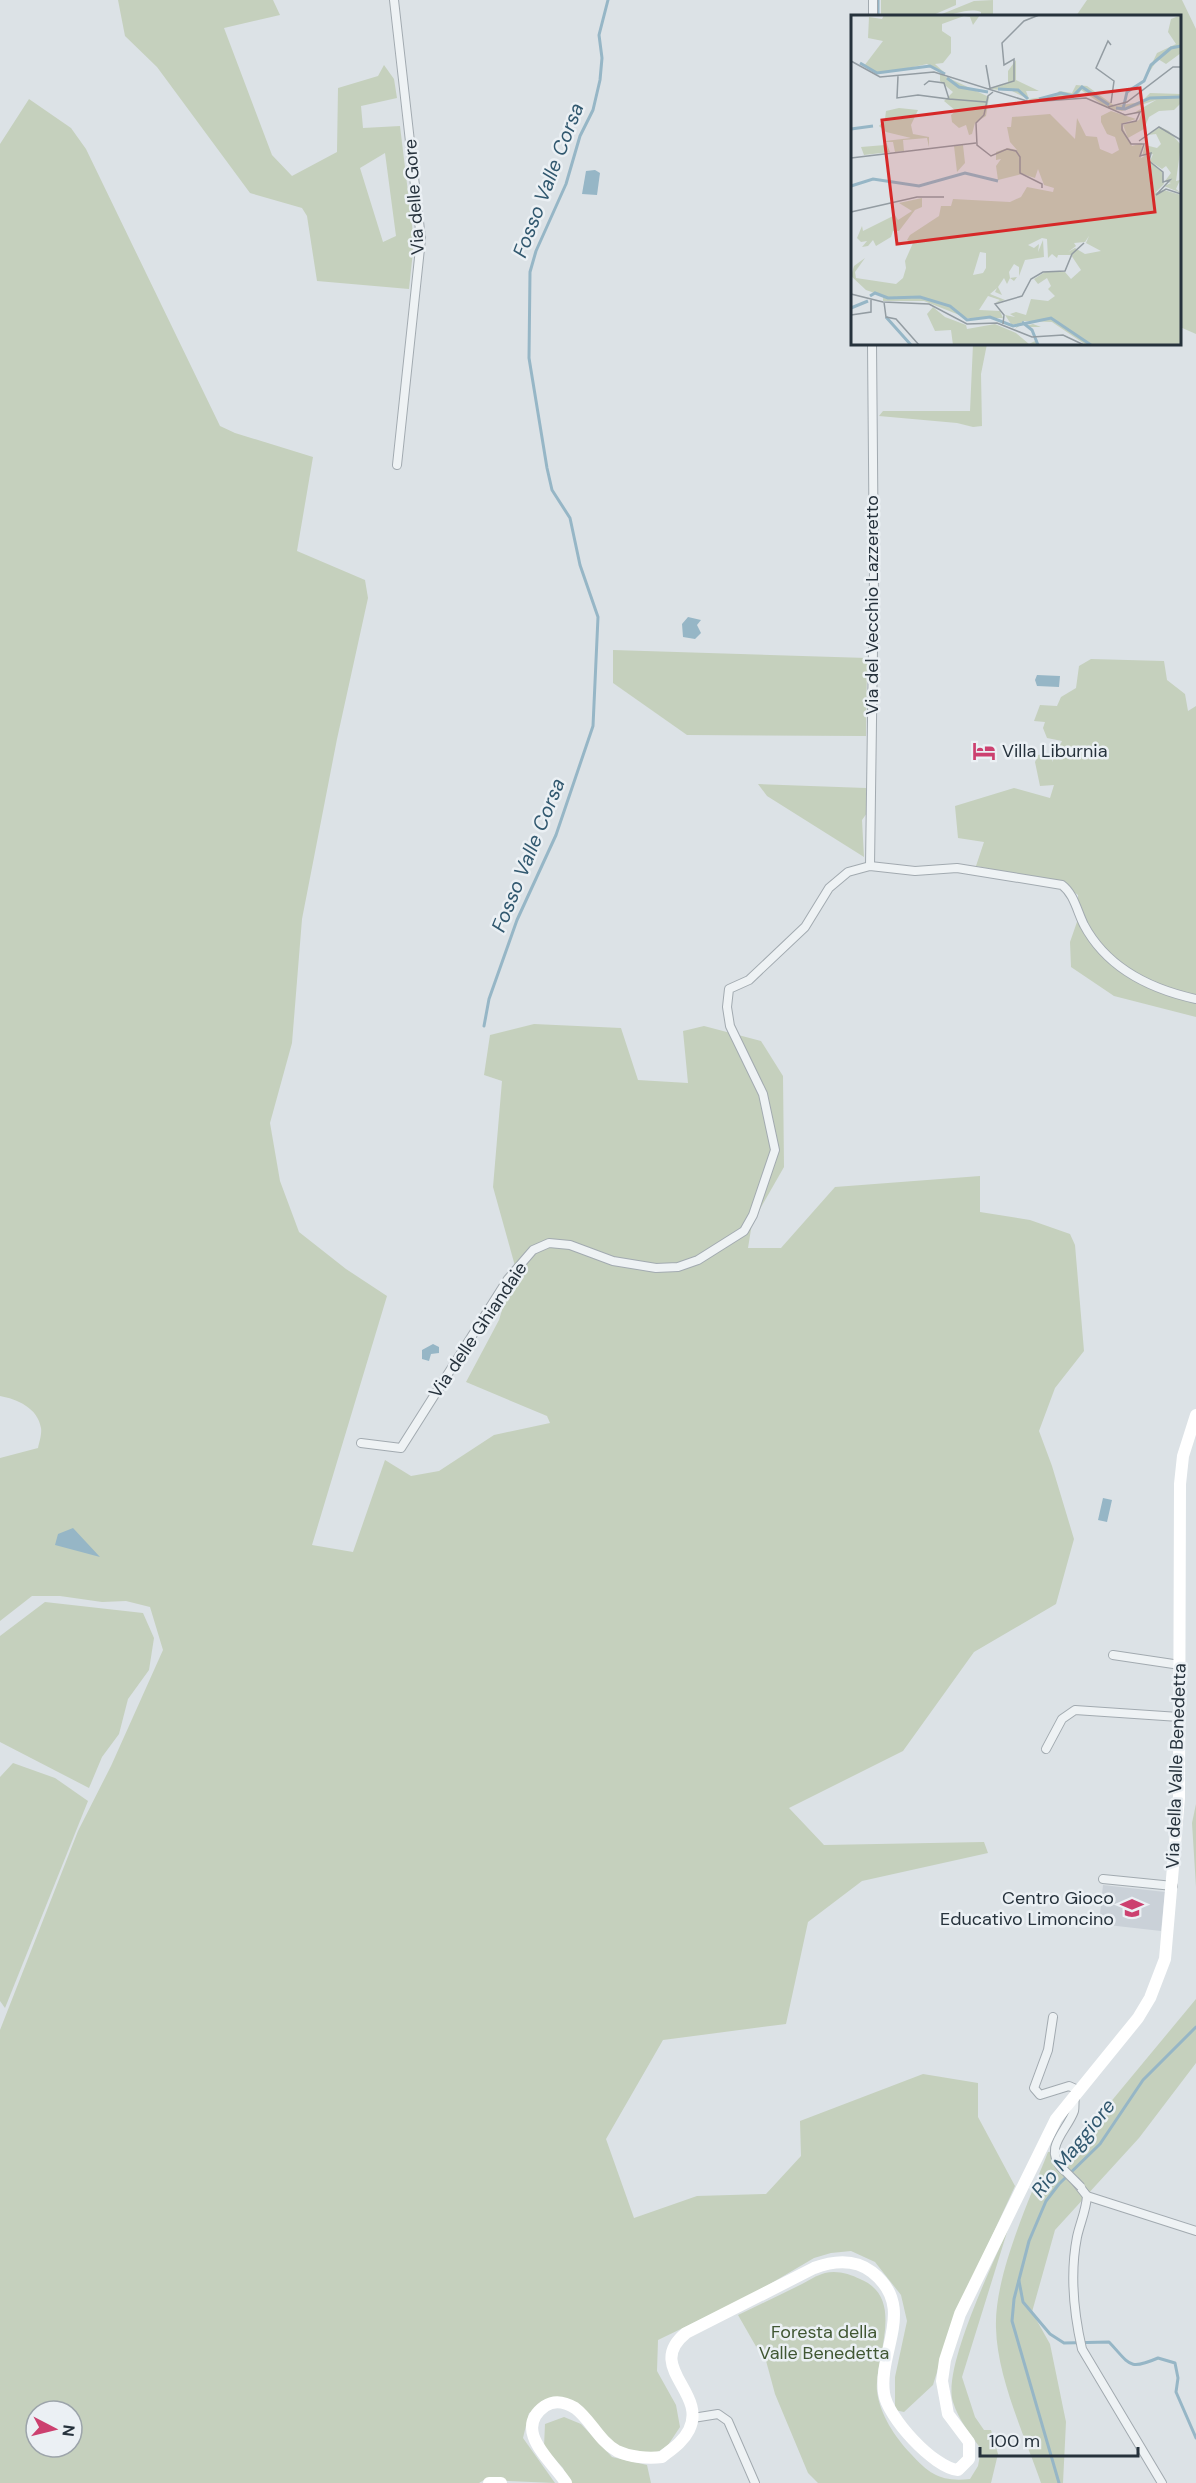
<svg xmlns="http://www.w3.org/2000/svg" width="1196" height="2483" font-family="'DM Sans',sans-serif">
<rect width="100%" height="100%" fill="#dce2e6"/>
<path fill="#cad1d8" d="M1103 1885 1165 1892 1161 1931 1099 1924Z"/>
<g fill="#c5d0bd" fill-rule="evenodd">
<path d="M118 0H273L280 15 224 28 272 155 292 176 337 152 338 88 378 76 384 65 394 79 397 98 361 106 363 128 400 126 414 242 409 289 317 281 307 216 302 208 250 193 157 67 125 36ZM385 153 396 236 383 242 360 168Z"/>
<path d="M881 0H956V5L931 16H881Z"/>
<path d="M993 0V16H981V12C967 7 952 17 937 16L974 1Z"/>
<path d="M1087 0H1182L1196 29V334L1180 327V16H1076Z"/>
<path d="M29 99 71 128 86 149 220 426 235 433 313 457 297 551 365 580 368 598 337 739 302 919 292 1043 270 1123 280 1181 299 1232 346 1269 387 1296 312 1545 353 1552 385 1460 411 1476 439 1471 494 1435 550 1423 547 1416 466 1382 499 1320 515 1266 493 1187 502 1081 484 1075 490 1035 534 1024 621 1028 638 1080 688 1083 683 1031 704 1026 761 1041 783 1076 784 1167 752 1223 748 1248H781L835 1187 980 1176V1212L1030 1220 1070 1234 1075 1245 1084 1351 1055 1388 1039 1431 1052 1466 1074 1539 1056 1604 974 1652 903 1751 789 1808 824 1845 984 1842 988 1853 862 1881 808 1922 786 2024 663 2040 606 2139 634 2218 697 2196 766 2194 801 2156 800 2121 923 2074 978 2083V2117L1015 2186 952 2323 933 2385 904 2412 895 2410V2377L907 2321 901 2295 875 2262 851 2251 831 2253 814 2258 753 2294 658 2340 657 2371 676 2405 680 2427 668 2445 655 2454 637 2455 610 2442 592 2422 552 2401 529 2413 523 2438 555 2483 484 2480 479 2483H0V2030L78 1831 111 1766 163 1650 150 1607 126 1601 102 1602 60 1596H32L0 1621V1458L38 1448C39 1443 42 1434 41 1428 38 1408 17 1399 0 1396V144ZM36 2411H72V2447H36Z"/>
<path d="M973 344H987L981 374 982 426 973 427 957 423 879 416 883 411H970Z"/>
<path d="M613 650 867 658 866 736 687 735 613 683Z"/>
<path d="M1091 659 1164 661 1167 680 1185 694 1188 711 1196 706V1017L1114 996 1071 967 1070 942 1078 919V895L1061 883 976 866 984 842 958 838 955 806 1014 788 1050 798 1054 785 1040 786 1035 762 1038 755 1053 753 1052 762 1062 741 1047 738 1043 728 1045 722 1034 721 1040 705 1057 706 1061 697 1076 688 1079 666Z"/>
<path d="M758 784 866 788 867 813 862 820 864 857 767 796Z"/>
<path d="M45 1602 143 1613 154 1638 149 1670 128 1699 119 1734 102 1757 89 1788 0 1742V1636Z"/>
<path d="M13 1763 55 1778 88 1801 5 2008 0 2001V1777Z"/>
<path d="M1196 1804V1887L1192 1823Z"/>
<path d="M1196 1999V2063L1139 2138 1055 2230 1032 2312 1050 2344 1066 2422 1063 2483H1041C1025 2437 997 2377 996 2328 994 2276 1029 2201 1048 2152L1070 2151Z"/>
<path d="M1008 2229 962 2377 975 2417 984 2430H991L998 2454 991 2483H818L808 2473 775 2394 765 2357 758 2350 738 2315C759 2305 780 2295 800 2285 808 2281 817 2275 825 2273 837 2270 850 2274 860 2279 907 2298 874 2358 877 2391 880 2415 895 2437 911 2454 930 2475 942 2482 970 2479L978 2466 981 2449C971 2435 958 2419 953 2402 942 2369 993 2263 1008 2229Z"/>
<path d="M564 2417 581 2424 612 2457 647 2465 651 2483H570L563 2468 544 2447 545 2424Z"/>
</g>
<g fill="#96b6c6">
<path d="M595 170 600 173 597 195 582 194 586 171Z"/>
<path d="M688 617 701 620 697 625 701 633 695 639 683 637 682 624Z"/>
<path d="M1037 675 1060 676 1059 687 1037 686 1035 680Z"/>
<path d="M433 1344 439 1347V1353L431 1354 429 1361 422 1359V1350Z"/>
<path d="M1103 1498 1112 1500 1107 1522 1098 1520Z"/>
<path d="M73 1528 100 1557 55 1545 58 1534Z"/>
</g>
<g fill="none" stroke-linecap="round" stroke-linejoin="round">
<g stroke="#96b6c6" stroke-width="3">
<path d="M878 16V0"/>
<path d="M484 1026 489 999 517 920 556 835 593 726 598 617 580 565 570 518 552 490 547 468 529 358 530 272 536 251 566 184 580 136 593 110 600 80 602 58 599 35 608 0"/>
<path d="M1019 2281 1023 2302 1050 2334 1064 2343 1109 2342C1130 2364 1128 2371 1158 2358L1175 2363 1178 2378 1176 2392 1196 2438"/>
<path d="M1059 2483 1012 2321 1014 2299 1029 2241 1046 2201 1059 2184 1100 2144 1143 2080 1196 2027"/>
</g>
<g stroke="#a2aab0" stroke-width="10">
<g id="street">
<path d="M394 0 421 239 397 465"/>
<path d="M873 16V0"/>
<path d="M870 866 874 575 872 344"/>
<path d="M361 1443 401 1448 508 1279 533 1250 549 1243 570 1245 613 1261 656 1268 678 1267 698 1260 744 1231 753 1215 775 1150 763 1094 730 1026 727 1007 729 989 749 980 805 927 829 888 848 872 870 866 915 871 957 868 1062 885C1074 894 1077 911 1084 925 1107 968 1150 989 1196 999"/>
<path d="M1113 1655 1180 1665"/>
<path d="M1046 1749 1062 1719 1075 1710 1179 1717"/>
<path d="M1103 1879 1173 1886"/>
<path d="M1053 2017 1048 2050 1034 2088 1040 2095 1069 2086 1078 2090"/>
<path d="M1063 2169C1042 2148 1067 2131 1074 2111 1075 2107 1074 2101 1075 2097"/>
<path d="M1076 2182 1087 2196C1086 2211 1080 2223 1077 2237 1070 2273 1074 2314 1082 2349L1162 2483"/>
<path d="M1087 2196 1196 2231"/>
<path d="M693 2418 718 2414 728 2421 755 2483"/>
</g>
</g>
<use href="#street" stroke="#eef2f4" stroke-width="8"/>
<g stroke="#fff" stroke-width="12">
<path d="M489 2483H501"/>
<path d="M566 2483C553 2462 511 2430 545 2406 554 2400 565 2402 575 2408 591 2420 599 2441 617 2451 630 2457 648 2459 662 2457 672 2449 683 2442 689 2430 708 2392 644 2367 686 2333L814 2268C833 2261 855 2259 872 2272 917 2307 878 2351 884 2393 887 2417 934 2468 958 2470L969 2459V2442L948 2414 942 2381 945 2360 960 2314 1056 2119 1138 2018 1150 1998 1165 1959 1179 1798 1180 1484 1183 1456 1196 1415"/>
</g>
<g stroke="#a2aab0" stroke-width="10" stroke-linecap="butt">
<path id="street-bridge" d="M1059 2165 1081 2187"/>
</g>
<use href="#street-bridge" stroke="#eef2f4" stroke-width="8"/>
</g>
<defs>
<g id="hotel-bare" transform="scale(1.8)"><path d="M-6-4.5h1.5V1H6V5H4.5V3h-9V5H-6ZM-4 0a1.8 1.8 0 1 1 3.6 0ZM.5 0V-2.5h3Q6-2.5 6 0Z" fill="#cc406f" stroke="#ebf0f4" stroke-width="2.5" paint-order="stroke"/></g>
<g id="school-bare" transform="scale(1.8)"><path d="M0-5L7-2L0 1L-7-2ZM-4 1L0 2.5L4 1V4Q0 6-4 4Z" fill="#cc406f" stroke="#ebf0f4" stroke-width="2.5" paint-order="stroke"/></g>
</defs>
<g fill-rule="evenodd">
<use href="#hotel-bare" x="984" y="751"/>
<use href="#school-bare" x="1132" y="1908"/>
</g>
<g text-anchor="middle" stroke-width="5" stroke-linejoin="round" paint-order="stroke">
<g font-size="18" fill="#26323c" stroke="#ebf0f4">
<text transform="translate(414 197) rotate(-94)" y="6">Via delle Gore</text>
<text transform="translate(872 605) rotate(-90)" y="6">Via del Vecchio Lazzeretto</text>
<text transform="translate(478 1330) rotate(-56)" y="6">Via delle Ghiandaie</text>
<text transform="translate(1176 1766) rotate(-88)" y="6">Via della Valle Benedetta</text>
</g>
<g font-size="18" fill="#26323c" stroke="#ebf0f4" text-anchor="start">
<text x="1002" y="757">Villa Liburnia</text>
<text x="1114" y="1904" text-anchor="end">Centro Gioco<tspan x="1114" dy="21">Educativo Limoncino</tspan></text>
</g>
<g font-size="18" fill="#415733" stroke="#ebf0f4">
<text x="824" y="2338">Foresta della<tspan x="824" dy="21">Valle Benedetta</tspan></text>
</g>
<g font-size="20" font-style="italic" fill="#31586f" stroke="#ebf0f4">
<text transform="translate(548 180) rotate(-69)" y="7">Fosso Valle Corsa</text>
<text transform="translate(528 855) rotate(-68)" y="7">Fosso Valle Corsa</text>
<text transform="translate(1073 2148) rotate(-51)" y="7">Rio Maggiore</text>
</g>
</g>
<g transform="translate(851 15)">
<rect width="330" height="330" fill="#dce2e6"/>
<path d="M33 0H129L122 10 119 2 113 1 91 9V16L100 22V38L92 48 84 49 95 59 76 49 39 57H25L13 51 32 26 17 23 18 2 31 4ZM330 0V38L315 49 307 44 293 65 306 38 325 29 317 17 320 4ZM165 45V65L188 76H175L178 84 205 80 208 76 221 78 225 70 236 71 264 91 290 87 299 78 330 79V88L323 95 308 96 298 102 293 114 277 123 272 110 288 105 291 97 281 99 305 85 271 96 256 93 230 75 227 81 179 85 161 76 139 74 157 68V56ZM89 59 138 82 135 101 124 108 121 119 118 120 115 110 108 113 101 107 100 100 105 96 93 86 102 77 89 66ZM48 93 67 95 60 110 62 119 78 122V132L76 123 52 125 53 136 44 137 42 127H35L39 137 13 140 10 132 34 130V126L60 123 35 117 28 111 34 104 35 96ZM260 96 285 104 270 109 281 131 291 128 290 143 297 139V144L311 156 313 169 304 178 313 175 330 180V330H235L201 307 173 306 170 308 175 311 182 309 190 312H176L171 309 164 314 167 310 160 309 154 300 164 302 159 299 165 297 175 300 180 284 197 286 204 281 197 274 200 271 196 263 187 269 183 264 194 257H214L220 264 230 255 220 240H207L206 243 201 239 197 243 196 224 191 223 177 230 183 233 188 229 187 237 192 225 193 242 174 245 168 261V252L163 249 158 257 159 263 166 262 163 266 159 263 156 269 153 263 147 272 151 280 144 277 146 273 139 279 154 285 144 288 149 285 137 281 128 295 149 296 152 303H116L73 286H32V281L15 275 0 261 3 251 14 243 4 257 5 263 45 269 52 263 55 253 54 246 62 228 56 225 59 220 88 201 90 191H100L102 184 159 187 170 182 176 172 202 177 203 173 193 170 187 154 184 163 171 159 147 165 145 151 150 144 145 145V137L157 133 166 135 159 127 156 112H160L161 102 199 99 224 124 226 103 235 121 246 122 249 134 261 139 268 135 264 122 256 119 250 107V101ZM238 221 235 228 250 236 234 239 224 233 217 237 225 231 223 228 234 227ZM129 237 135 238V253L132 258 122 260ZM309 112 318 116 330 130 325 166 329 165 325 174 330 178 313 171 320 168 314 166 320 158 315 151 311 154 299 146 302 139 291 141 294 130 306 133 310 129 305 119 297 120ZM112 130 114 148 106 157 103 131ZM71 183V192L64 195 48 216H42L40 222 25 231 22 225 17 231 11 232 16 226 10 227 6 223 11 211 12 216 44 200 47 205 61 196 48 188ZM82 292 94 302 115 310 116 314 144 309 165 318 178 329 186 325 188 330H102L100 315 84 316 76 299Z" fill="#c5d0bd" fill-rule="evenodd"/>
<path fill="none" stroke="#96b6c6" stroke-width="3" d="M9 48 26 58 79 51 94 59M96 63 108 72 137 77M147 74 167 75 177 84M188 84 210 78 222 81 231 72 258 90M265 93 274 94 299 83 330 82M272 94 276 77 293 66 300 50 320 33 330 31M0 114 22 111M0 171 22 164 68 171 114 158 147 166M19 281 24 278 37 283 69 282 99 291 116 305 139 302 162 311 200 303 240 330M0 293 17 286M35 302 60 330M171 307 181 315 187 330"/>
<path fill="none" stroke="#939ca2" stroke-width="1.5" d="M260 30 257 26 245 53 263 66 260 88M0 46 29 62 83 57 179 87 235 83 274 100 289 97 285 106 271 109V115L280 129H293L289 141 300 138 298 146 312 157V167L319 165 305 180 315 174 330 179M135 50 139 73M47 61 46 83 67 80 98 84 93 68 78 66 73 70M137 74 163 66V44L153 50 151 28 173 6 188 0M142 77 137 81 133 100 125 108 126 130 140 141 156 134 165 136 169 142V158L191 169V173M98 84 135 87M257 92 276 87 322 52H330M288 126 308 112 330 125M0 143 125 128M0 197 66 182H93M0 279 32 287 78 289 116 309 146 308 181 322 212 320 233 330M33 287 35 302 45 304 68 330M0 300 20 297V285M152 309 153 300 144 289 171 281 180 264 192 257 214 256 221 239 233 228"/>
<path fill="#d62828" fill-opacity="0.15" stroke="#d62828" stroke-width="3" d="M289 73 304 197 46 229 31 105Z"/>
<rect width="330" height="330" fill="none" stroke="#26323c" stroke-width="3"/>
</g>
<g transform="translate(54 2429) rotate(97)"><circle r="28" fill="#ebf0f4" stroke="#9ca4aa" stroke-width="1.5"/>
<path d="M0-4.5L10 22L0 15L-10 22Z" fill="#cc406f"/>
<text y="-9" font-size="16" font-weight="bold" text-anchor="middle" fill="#26323c">N</text>
</g>
<path d="M980 2447v9h158v-9" fill="none" stroke="#26323c" stroke-width="3"/>
<text x="989" y="2447" font-size="18" fill="#26323c" stroke="#ebf0f4" stroke-width="4.5" paint-order="stroke">100 m</text>
</svg>
